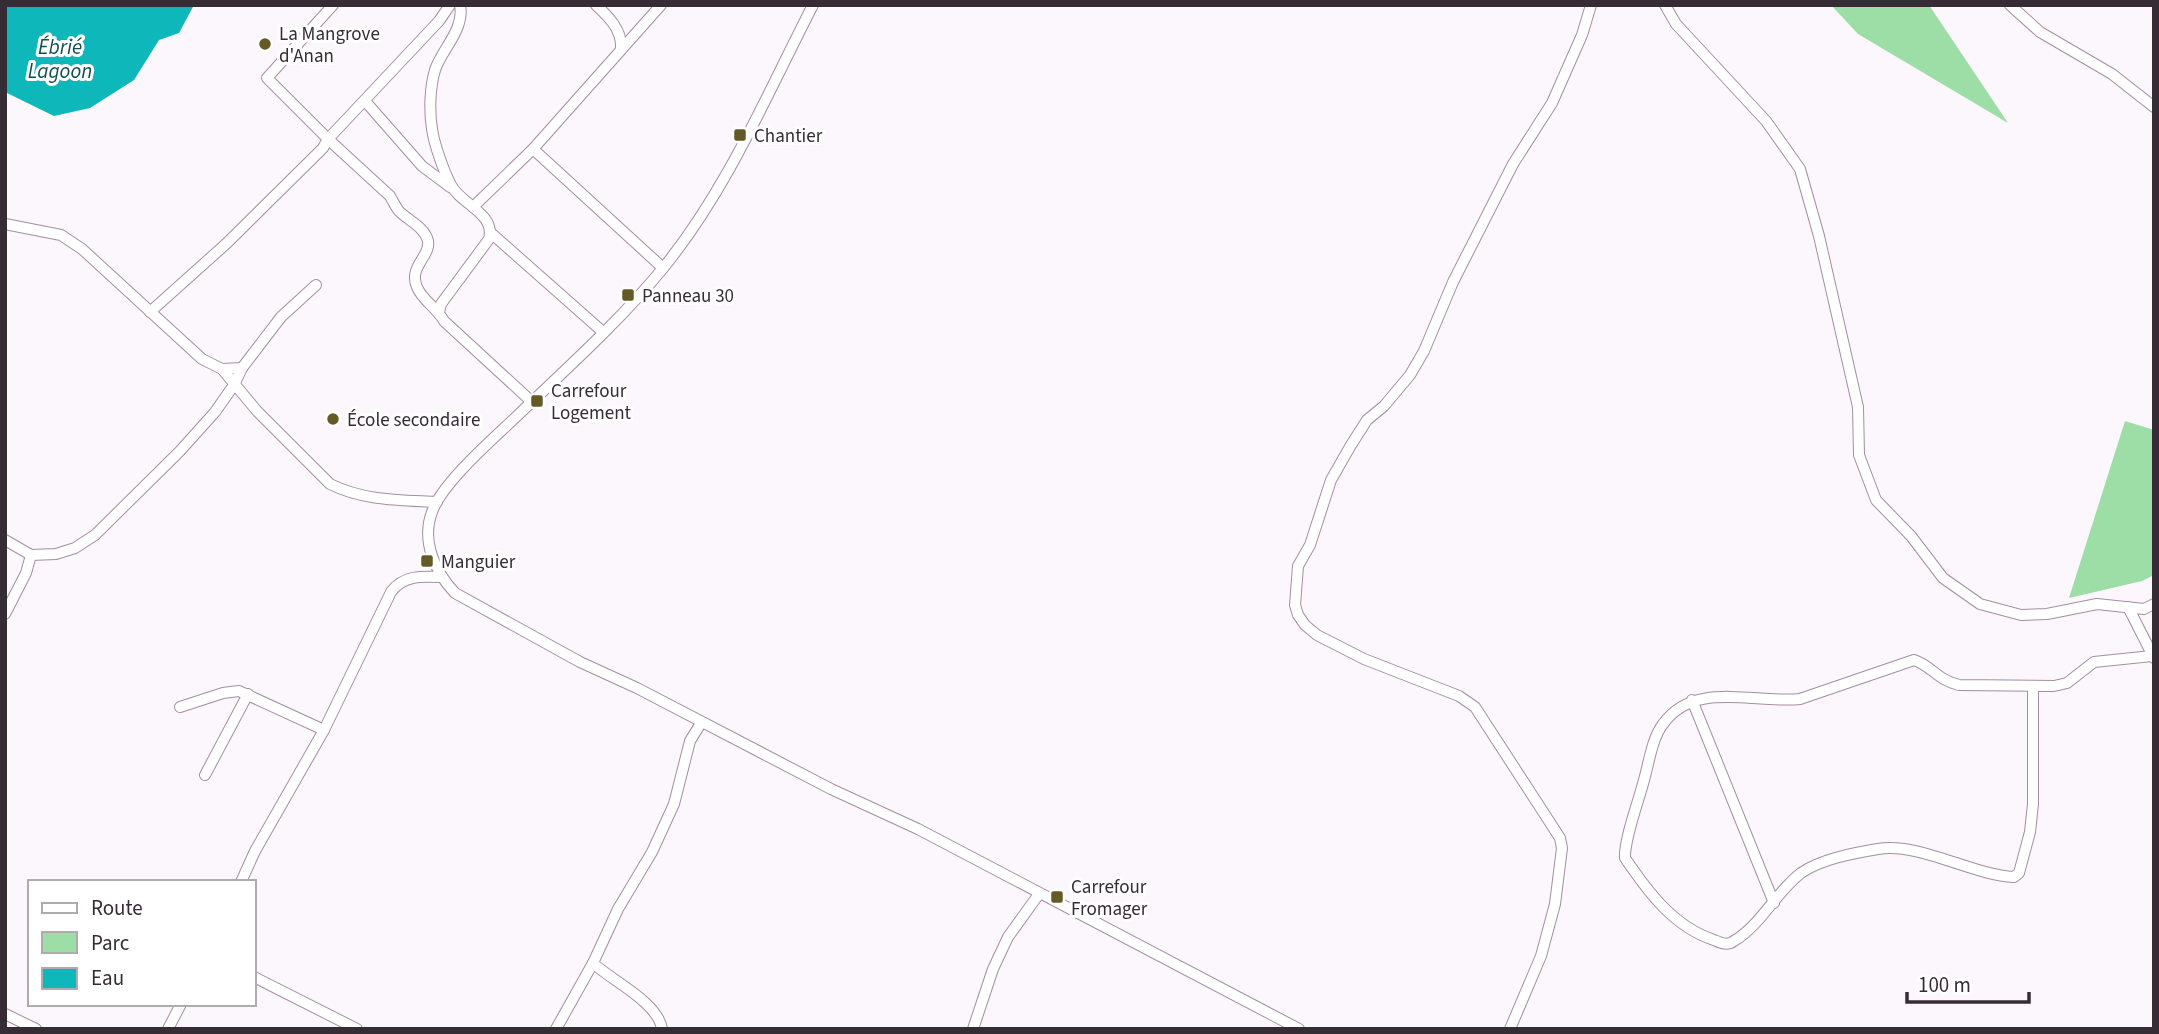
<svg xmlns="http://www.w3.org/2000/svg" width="2159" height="1034" font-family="'Source Sans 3',sans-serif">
<rect width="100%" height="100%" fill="#fcf7fc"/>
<g fill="#9ddda6">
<path d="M1831 5H1929L2008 123 1858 34Z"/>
<path d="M2125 421 2154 430V575L2142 581 2069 598Z"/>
</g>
<path fill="#0eb7b9" d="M5 5H194L179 33 159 40 134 80 90 108 54 116 5 92Z"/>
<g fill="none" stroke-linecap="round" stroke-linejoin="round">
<g stroke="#a58da3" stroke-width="12">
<g id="minor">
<path d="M333 5 267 78 328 139 390 196C392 200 395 205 398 210 407 220 425 227 428 241 431 256 408 267 417 287 422 300 437 308 444 321L532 402"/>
<path d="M596 5C609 17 622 30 621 48"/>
<path d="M813 5C767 94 728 188 664 267 620 321 566 369 516 417 493 439 442 483 432 512 421 541 435 572 455 593L580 662 637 688 831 789 918 829 1299 1029"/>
<path d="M1665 5 1676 24 1766 121 1800 169 1819 236 1858 407 1859 455 1876 500 1911 536 1943 578 1980 604 2021 615 2047 614 2097 604 2144 609 2154 604"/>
<path d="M2010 5 2040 32 2112 74 2154 107"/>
<path d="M365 101 422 166 450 187"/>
<path d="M533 149 663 268"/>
<path d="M473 207 533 149 661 5"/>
<path d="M5 224 61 235 82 249 202 359 222 369 242 368 281 317 316 285"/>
<path d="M491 233 603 332"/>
<path d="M150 312 227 243 323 148 328 139 439 21 450 5"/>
<path d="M439 312 441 304 489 239C496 213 460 204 451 185 444 172 434 144 432 129 429 110 430 87 435 70 442 49 465 29 460 5"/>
<path d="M222 369 257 411 330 484C364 501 400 500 437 502"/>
<path d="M5 540 31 555 56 554 75 548 95 535 180 451 215 412 234 385 242 368"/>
<path d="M2128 607 2154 658"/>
<path d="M5 614 26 573 31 555"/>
<path d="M2033 686V804L2030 832 2019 873 2014 877C1972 875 1919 842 1878 849 1854 853 1821 859 1801 873 1776 892 1761 925 1734 941 1727 946 1721 943 1714 940 1674 927 1648 892 1625 858 1624 839 1639 800 1644 780 1649 763 1652 738 1663 724 1694 680 1755 704 1800 699L1914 660C1932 666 1937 680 1959 685L2054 686 2067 683 2094 662 2152 656"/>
<path d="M1692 700 1774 903"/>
<path d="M180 707 223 693 239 691 324 730"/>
<path d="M205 775 248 694"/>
<path d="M241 882 255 851 324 730 391 592C403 575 422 576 442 577"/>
<path d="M254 977 357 1029"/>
<path d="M5 1014 36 1029"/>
<path d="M168 1029 181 1004"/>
<path d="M556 1029 593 963"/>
<path d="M662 1029C658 1002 612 981 593 963L618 909 652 852 674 804 690 741 701 723"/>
<path d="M973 1029 993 969 1008 937 1039 894"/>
<path d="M1510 1029 1541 956 1555 904 1562 848 1560 838 1475 707 1459 696 1364 659 1317 635 1305 625 1298 615 1295 605 1298 566 1310 545 1331 480 1351 445 1367 420 1384 406 1410 375 1424 351 1453 282 1513 164 1552 103 1582 35 1591 5"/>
</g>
</g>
<use href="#minor" stroke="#fff" stroke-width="10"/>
</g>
<g fill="#645a26" stroke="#fff" stroke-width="2.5">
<circle cx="265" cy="44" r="7"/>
<rect x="733" y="128" width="14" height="14" rx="3.5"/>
<rect x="621" y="288" width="14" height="14" rx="3.5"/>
<rect x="530" y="394" width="14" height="14" rx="3.5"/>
<circle cx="333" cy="419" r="7"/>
<rect x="420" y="554" width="14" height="14" rx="3.5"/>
<rect x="1050" y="890" width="14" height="14" rx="3.5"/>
</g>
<g text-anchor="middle" stroke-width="6" stroke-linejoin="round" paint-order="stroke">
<g font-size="19" fill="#362c35" stroke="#fff" text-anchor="start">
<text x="279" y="40">La Mangrove<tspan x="279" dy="22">d'Anan</tspan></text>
<text x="754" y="142">Chantier</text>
<text x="642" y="302">Panneau 30</text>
<text x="551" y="397">Carrefour<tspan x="551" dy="22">Logement</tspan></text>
<text x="347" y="426">École secondaire</text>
<text x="441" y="568">Manguier</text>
<text x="1071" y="893">Carrefour<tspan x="1071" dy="22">Fromager</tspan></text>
</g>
<g font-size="21" font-style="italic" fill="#124f50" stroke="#fff">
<text x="60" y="54">Ébrié<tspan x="60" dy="24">Lagoon</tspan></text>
</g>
</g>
<rect width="2159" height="1034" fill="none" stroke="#362c35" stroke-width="14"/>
<rect x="28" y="880" width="228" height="126" fill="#ffffff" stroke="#afabae" stroke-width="2"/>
<rect x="42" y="903" width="35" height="10" fill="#ffffff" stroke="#afabae" stroke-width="2"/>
<text x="91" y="915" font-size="21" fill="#362c35">Route</text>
<rect x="42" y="932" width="35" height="21" fill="#9ddda6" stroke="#afabae" stroke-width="2"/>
<text x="91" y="950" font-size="21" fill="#362c35">Parc</text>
<rect x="42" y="968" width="35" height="21" fill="#0eb7b9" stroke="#afabae" stroke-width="2"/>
<text x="91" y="985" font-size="21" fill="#362c35">Eau</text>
<path d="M1907 992v10h122v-10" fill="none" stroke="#362c35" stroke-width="3.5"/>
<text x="1918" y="992" font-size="21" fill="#362c35" stroke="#ffffff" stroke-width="5" paint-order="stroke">100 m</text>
</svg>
